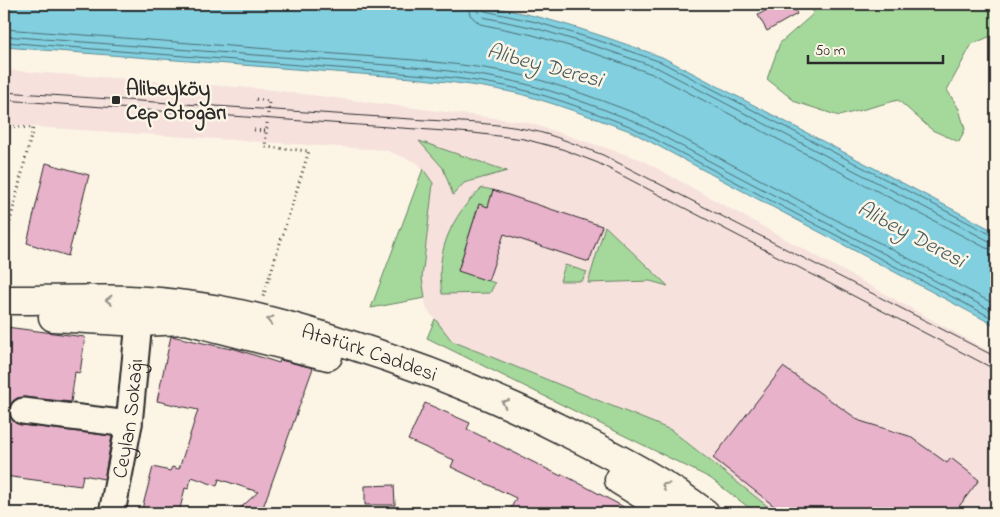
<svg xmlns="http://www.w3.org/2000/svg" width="1000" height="517" font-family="'Indie Flower',sans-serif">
<rect width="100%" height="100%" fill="#fcf5e5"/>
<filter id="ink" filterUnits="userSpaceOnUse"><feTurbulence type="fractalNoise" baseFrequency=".02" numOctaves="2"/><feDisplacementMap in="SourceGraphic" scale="10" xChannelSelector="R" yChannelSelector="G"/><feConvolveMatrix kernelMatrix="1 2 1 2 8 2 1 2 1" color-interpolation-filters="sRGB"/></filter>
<g filter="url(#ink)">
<path fill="#f6e1dd" d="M4 70 264 89 526 122 640 159 996 355V513H776L671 430 452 341 426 308 422 278 433 183 418 163 385 150 4 125Z"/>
<g fill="#a5d99b" stroke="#688263">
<path d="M815 4H996V34L972 44 947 90 959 109 965 129 959 142 932 130 898 100 839 116 796 102 767 79 780 43 812 15Z"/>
<path d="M419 141 507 171 464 183 453 195 443 168Z"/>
<path d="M423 169 433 183 422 278 425 298 371 308Z"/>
<path d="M482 188 493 190 488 207 479 204 458 270 495 283 490 293 442 294C441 284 439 272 441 262 444 234 461 206 482 188Z"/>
<path d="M605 226 668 286 650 281 588 283Z"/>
<path d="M565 265 587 272 582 281H560Z"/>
<path d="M435 319 452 341 671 430 776 513H756L710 478 427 338Z"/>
</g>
<path fill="#81cfdf" stroke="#5f8d97" d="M4 4H468C535 11 600 35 662 57L996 232V326L630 131C594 118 557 104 520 94 485 86 449 82 413 78L4 47Z"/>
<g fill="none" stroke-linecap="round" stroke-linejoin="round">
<g stroke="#4d6d73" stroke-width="1">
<path d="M468 4 470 15 480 24 533 35 602 56 655 75 986 248 996 250"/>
<path d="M475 4 477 11 483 17 535 28 604 49 658 68 989 241 996 242"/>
<path d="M481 4 482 8 485 11 536 22 606 43 661 62 992 235 996 236"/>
<path d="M4 29 415 60C452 64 489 67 525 76 563 86 601 100 637 114L996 305"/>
<path d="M4 36 414 67C450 71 486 75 521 83 559 92 597 107 634 121L996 313"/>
<path d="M4 42 414 74C449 77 484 81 519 89 558 98 595 113 632 127L996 320"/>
</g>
</g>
<g fill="#e8b2ca" stroke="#2b2b2b">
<path d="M777 4H792L797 14 767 31 758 15Z"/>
<path d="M46 163 89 175 68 256 27 243Z"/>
<path d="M493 190 602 226 589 262 504 234 488 281 458 271 479 204 488 207Z"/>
<path d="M6 327 85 337 80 373 75 372 71 402 24 397 17 398 12 402 9 410 10 417 15 423 21 425 112 436 104 479 83 475 81 486 4 476V340Z"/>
<path d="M171 336 231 349 232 348 279 363 280 360 313 368 261 513H235L258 492 219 479 217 486 192 477 188 489 185 488 179 513H141L153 467 170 471 172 467 179 469 198 410 157 401Z"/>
<path d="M783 367 860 421 909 436 947 463 951 458 979 480 954 513H783L713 458Z"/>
<path d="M425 403 470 423 467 429 561 476 562 474 635 513H522L511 508 516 498 451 467 454 460 408 440Z"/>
<path d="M394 485 395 505H365V486Z"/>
</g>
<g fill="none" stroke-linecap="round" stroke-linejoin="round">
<g stroke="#2b2b2b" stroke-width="29">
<g id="minor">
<path d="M23 411 129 424"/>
<path id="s1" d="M112 513 129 424 139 322"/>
</g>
</g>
<g stroke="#2b2b2b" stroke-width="31">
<g id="major">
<path id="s2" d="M4 300C61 300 120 297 177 304 234 310 288 325 342 342 425 368 505 400 582 440 625 462 667 484 705 513"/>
<path d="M53 317 139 322 186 320 328 356"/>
<path d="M619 480 672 513"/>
</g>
</g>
<g stroke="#2b2b2b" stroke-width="3" stroke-dasharray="1 4" stroke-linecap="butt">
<path d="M256 99 269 101 265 147 309 151 263 297"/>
<path d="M4 126 33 128 4 246"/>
<path d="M254 130 266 131"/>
</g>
<use href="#minor" stroke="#fcf5e5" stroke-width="25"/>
<use href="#major" stroke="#fcf5e5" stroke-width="28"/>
<g stroke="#2b2b2b" stroke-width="1">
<path d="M4 92 426 120C460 122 496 123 530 130 555 135 579 146 603 155L996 357"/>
<path d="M4 100 473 133 524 139 562 149 598 163 996 370"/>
</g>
</g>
<defs><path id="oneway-chevron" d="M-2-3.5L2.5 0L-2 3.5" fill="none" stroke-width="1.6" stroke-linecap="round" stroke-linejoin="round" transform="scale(1.25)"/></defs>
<g stroke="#949088">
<use href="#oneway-chevron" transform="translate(109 300) rotate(-180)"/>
<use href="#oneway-chevron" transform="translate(270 320) rotate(-167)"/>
<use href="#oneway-chevron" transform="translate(505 403) rotate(-155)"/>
<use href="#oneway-chevron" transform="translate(665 486) rotate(-148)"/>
</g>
</g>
<rect fill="#2b2b2b" stroke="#fcf5e5" stroke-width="2" x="111" y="95" width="10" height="10" rx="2.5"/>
<g text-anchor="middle" stroke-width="5" stroke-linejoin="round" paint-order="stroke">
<g font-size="21" font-weight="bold" fill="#2b2b2b" stroke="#fcf5e5" text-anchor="start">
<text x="126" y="95">Alibeyköy<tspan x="126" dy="24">Cep Otogarı</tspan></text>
</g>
<g font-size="21" fill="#2b2b2b" stroke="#fcf5e5">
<text dy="7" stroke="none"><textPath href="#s2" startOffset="372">Atatürk Caddesi</textPath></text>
<text dy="7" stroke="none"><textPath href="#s1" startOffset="96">Ceylan Sokağı</textPath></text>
</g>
<g font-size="22" font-style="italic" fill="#455c61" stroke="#fcf5e5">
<text transform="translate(545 64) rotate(15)" y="8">Alibey Deresi</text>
<text transform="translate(912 233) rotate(28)" y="8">Alibey Deresi</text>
</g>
</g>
<rect width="1000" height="517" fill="none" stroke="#fcf5e5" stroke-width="20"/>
<rect x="10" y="10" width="980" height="497" fill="none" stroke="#2b2b2b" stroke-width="2" filter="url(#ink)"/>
<path d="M808 55v8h135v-8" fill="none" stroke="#2b2b2b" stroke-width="2.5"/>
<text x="815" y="55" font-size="15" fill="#2b2b2b" stroke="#fcf5e5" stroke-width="4" paint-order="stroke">50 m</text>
</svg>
